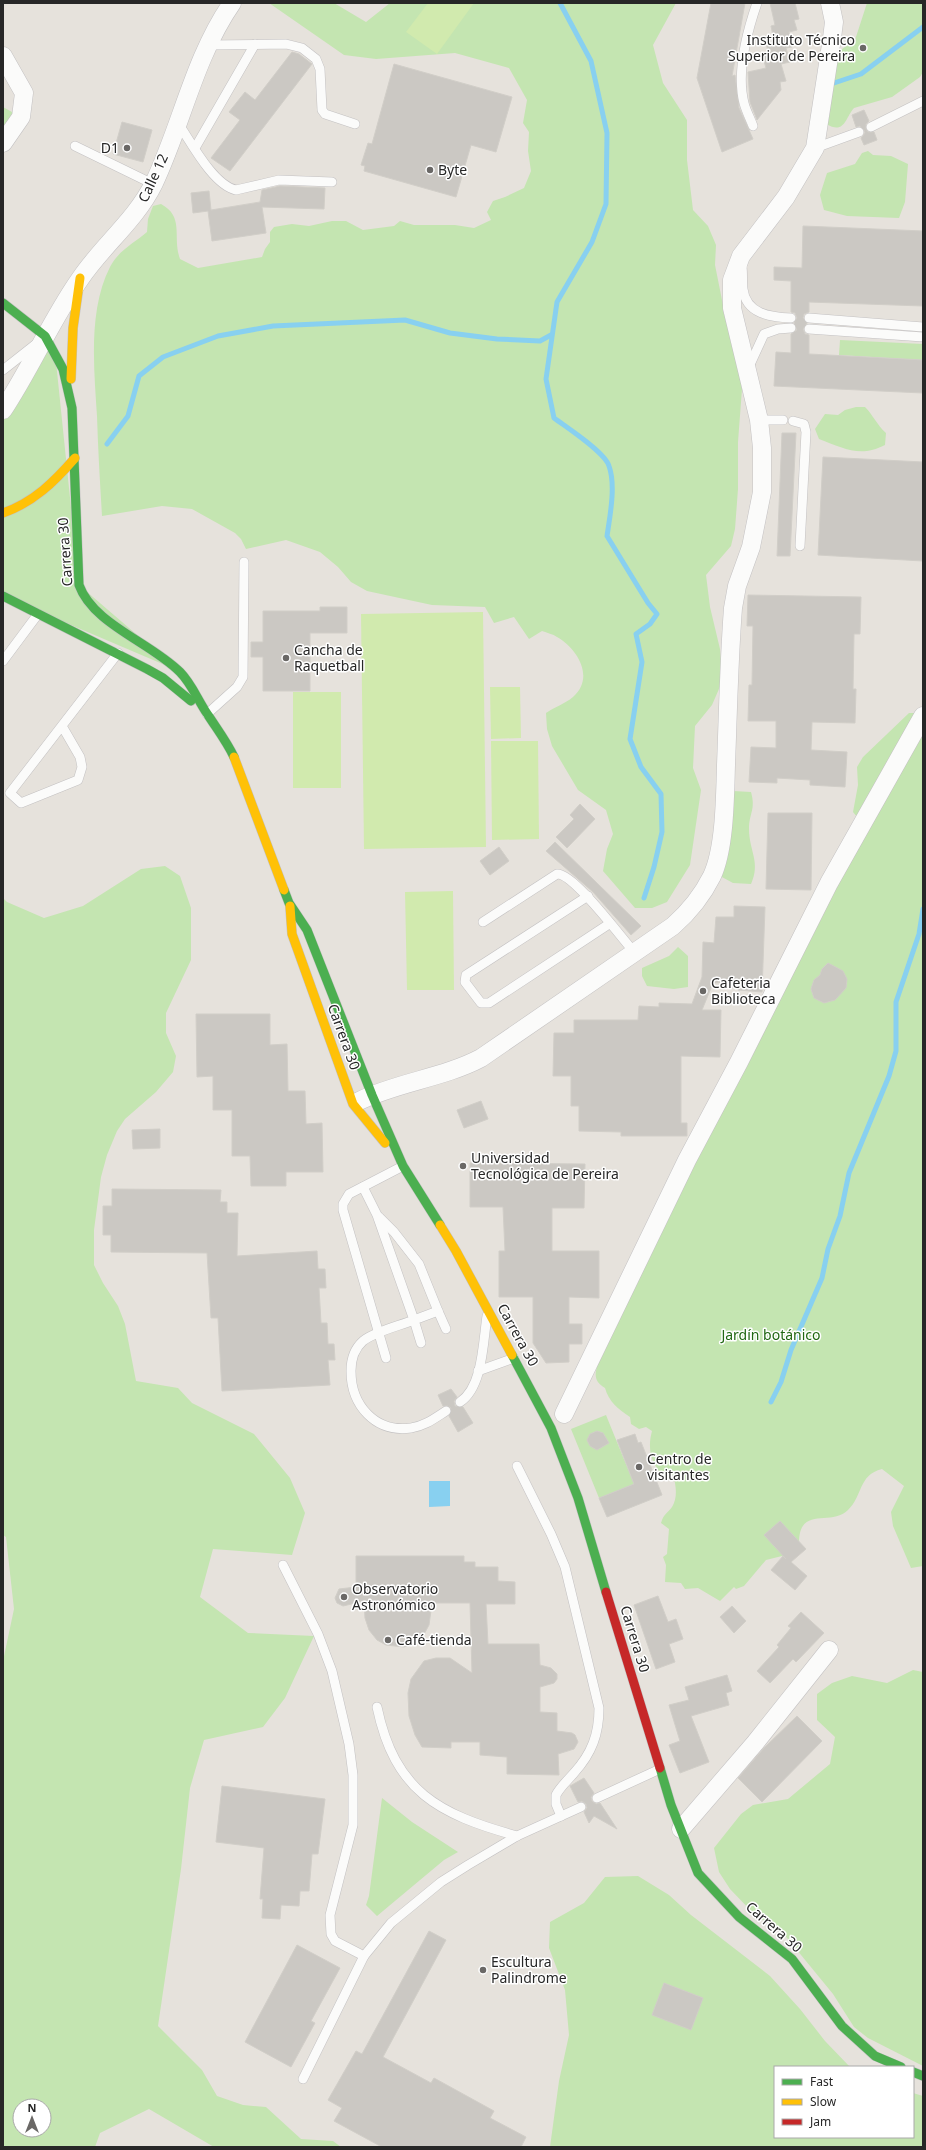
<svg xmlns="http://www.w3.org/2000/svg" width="926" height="2150" font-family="'Noto Sans',sans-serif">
<rect width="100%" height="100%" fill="#e6e2dc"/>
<g fill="#c4e5b1" fill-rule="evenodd">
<path d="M269 3H334L366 22 390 3H676L653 45 663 83 687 120V160L693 210 708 226 716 245 715 265 724 310 738 354 742 389 738 442V489L735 529 731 546 706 575 710 607 720 649 722 682 712 705 695 726 693 768 701 790 690 865 667 902 652 908H635L603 871 607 849 613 834 606 810 578 790 552 746 547 729 546 713C554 707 565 704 573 697 595 678 578 649 557 637 553 634 547 633 542 631L529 639 514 617 494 623 485 607 432 605 367 591 351 582 338 567 320 552 286 540 246 549 241 539 235 533 192 509 162 506 102 516C100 482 98 449 97 416 94 369 88 310 110 267 118 251 134 243 147 232L148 219 153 206 161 204C185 217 172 237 180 259L198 268 262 257 265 249 270 242V232L274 227 292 224 309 226 332 221H346L363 230 394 226 400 221 414 225H455L474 228 491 220 487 212 493 201 505 197 524 188 531 171 528 151 529 132 523 123 527 100 509 68 455 53 376 59 344 55Z"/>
<path d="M867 3H923V72L920 77 892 97 854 108C845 118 845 135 826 124L835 54 855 40Z"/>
<path d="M3 107 21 117 3 143Z"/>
<path d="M868 151 873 155 891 156 908 164 905 202 899 218 847 216 824 210 820 195 827 173 855 164 862 153Z"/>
<path d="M45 336 55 352 79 585 179 671 3 596V410Z"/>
<path d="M840 340 923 344V360L839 355Z"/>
<path d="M856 407H865C873 415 877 425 886 433L885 445C860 458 843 448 819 439L815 429 825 414 838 415 845 410Z"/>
<path d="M909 713H923V1566L911 1568 893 1526 891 1512 904 1486 882 1469C858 1475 863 1496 848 1510 831 1527 799 1505 799 1543L786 1555 766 1560 744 1586 736 1589 734 1587 720 1601 698 1588 685 1589 681 1583 665 1582 666 1565 663 1557 667 1554 669 1529 661 1523C664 1513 667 1514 672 1507 678 1497 676 1485 673 1475L665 1477C651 1465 647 1449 652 1431L646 1427 639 1429 631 1424 630 1417C618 1409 609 1402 605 1388 596 1383 594 1377 597 1367L592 1357 862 823 853 812 858 785 857 767 863 757Z"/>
<path d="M733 791 751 792C756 810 749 813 749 829 749 851 761 862 751 884L733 883 720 876Z"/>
<path d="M165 866 180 876 191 908V960L166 1013V1033L176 1056 173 1072 156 1092 125 1119 117 1131 107 1155 101 1177 94 1230V1265L103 1283 118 1306 125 1324 136 1381 178 1388 192 1403 254 1434 290 1478 305 1513 292 1555 213 1549 200 1597 248 1633 314 1636 285 1698 263 1727 204 1740 190 1788 181 1869 158 2026 202 2070 217 2096 243 2105 266 2107 301 2139 333 2141 341 2147H214L149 2109 100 2133 95 2147H3V1661L14 1609 6 1537 3 1535V898L7 902 44 918 83 906 141 869ZM20 2106H44V2130H20Z"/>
<path d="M678 947 688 956V987L674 989 647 986 642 976V968L669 956Z"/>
<path d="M606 1415 634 1484 599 1498 571 1429Z"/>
<path d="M913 1670 923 1672V2066L868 2038 854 2027 833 1994 783 1933 755 1915 730 1889 719 1872 714 1848 741 1814 753 1805 788 1799 830 1764 835 1737 817 1720V1694L832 1683 852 1676 887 1683Z"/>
<path d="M382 1798 412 1822 458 1852 444 1860 377 1916 366 1905 369 1896Z"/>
<path d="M638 1876 669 1895 691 1915 770 1976 800 2009 825 2041 850 2067H775V2137H913V2093L923 2096V2147H550L559 2081 569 2035 565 1990 549 1948 550 1922 584 1903 605 1877Z"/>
</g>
<g fill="#d1eaae">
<path d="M428 3H474L437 54 406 32Z"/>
<path d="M483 612 486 847 364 849 361 614Z"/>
<path d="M490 687H520L521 738 491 739Z"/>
<rect x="293" y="692" width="48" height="96"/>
<path d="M491 741H538L539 839 492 840Z"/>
<path d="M453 891 454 990H407L405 892Z"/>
</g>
<path fill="#88d0f0" d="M429 1481H450V1506L429 1507Z"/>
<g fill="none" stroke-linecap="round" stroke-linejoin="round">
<g stroke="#88d0f0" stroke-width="5">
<path d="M560 3 591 61 607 133 606 204 592 242 557 302 546 379 554 418C566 427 605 452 609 466 616 485 610 516 607 536L648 603 657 614 650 624 636 634 642 662 630 739 641 767 661 794 662 832 654 867 644 898"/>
<path d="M828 85 861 74 923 27"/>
<path d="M107 444 128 416 139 376 163 357 218 336 273 326 405 320 450 333 497 339 540 341 551 335"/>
<path d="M771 1402 781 1382 791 1350 822 1278 828 1249 840 1216 849 1173 889 1076 896 1051V1002L919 934 923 909"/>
</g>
</g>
<g fill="#cbc8c3" stroke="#d1cec8">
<path d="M711 3H745L732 76 735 75 739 108 753 139 722 152 697 78Z"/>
<path d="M770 3H795L799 19 794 20 797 30 789 32 792 47 786 48 790 62 781 64 786 81 780 82 781 90 757 120 750 102 748 72 766 68 762 54 768 52 765 38 773 36 771 26 775 25Z"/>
<path d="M292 52 299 54 312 64 230 171 211 158 240 120 229 112 245 92 255 100Z"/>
<path d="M394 64 512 97 496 152 471 145 456 197 364 171 365 166 361 165 368 143 372 144Z"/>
<path d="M864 110 869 121 866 124V129L868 132H874L877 140 864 145 861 138 865 133 864 130 860 126 856 127 852 115Z"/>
<path d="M122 122 152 130 143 162 113 154Z"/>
<path d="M280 186 325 188 324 209 262 207 266 233 212 241 208 211 193 213 191 193 209 191 211 210 260 202 262 190Z"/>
<path d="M803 226 923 231V306L809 302V312L804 314 803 318 807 323 803 329 805 334 809 335V354L923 360V393L774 386 776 352 791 353V334L797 330 794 323 797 318 795 313 791 312V281L774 280V267L802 268Z"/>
<path d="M782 433H796L790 556H777Z"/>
<path d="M823 457 923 462V561L818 555Z"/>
<path d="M748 595 861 597 860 634H854L853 689H856L855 723 812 722 811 750 847 752 845 787 810 785V780L777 778V783L749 782 751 747 776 748V721H748L749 685H752L753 626H747Z"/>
<path d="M320 607H347V633H310V691H263V657H251V642H263V611H320Z"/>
<path d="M580 804 595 819 567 848 556 837 574 819 570 815Z"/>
<path d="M768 813H812L811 890 766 889Z"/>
<path d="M555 842 641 926 631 935 593 892 546 851Z"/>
<path d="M499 847 509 861 490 875 480 861Z"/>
<path d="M734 906 765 907 762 992 738 990V982L713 983 702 1010H721L720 1057 681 1056V1123H687V1136H621V1132L579 1131V1106H571V1076H553L554 1033H574V1020H638L639 1006 659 1007V1003L692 1004 702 977 703 942 714 943 716 917H734Z"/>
<path d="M828 963 843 971 847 979 846 988 835 1000 824 1003 814 998 811 989 814 980 820 975 822 969Z"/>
<path d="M196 1014H270V1045L287 1044 288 1091H305L306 1124 322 1123 323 1172H286V1186H251L250 1156H232V1110H213V1076L197 1077Z"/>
<path d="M481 1101 488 1119 464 1128 457 1110Z"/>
<path d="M160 1129V1148L133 1149 132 1130Z"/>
<path d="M470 1163 585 1164 584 1208H552V1251H599V1298L569 1297V1324H582V1344H569V1362L546 1363 533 1343V1297H499V1251H505L503 1207H470Z"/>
<path d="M112 1189 221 1190 220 1202H227V1213H238L237 1256 317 1251 318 1269H325L326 1288H319L321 1323H327L328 1344H334L335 1360H328L330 1385 222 1391 218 1318H211L207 1253 111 1252V1235H103V1206H112Z"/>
<path d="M451 1389 457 1397 454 1401 455 1406 463 1407 473 1423 458 1432 449 1416 451 1408 448 1406H443L438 1395Z"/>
<path d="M597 1431 603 1433 609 1443 597 1450 590 1446 587 1440 590 1434Z"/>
<path d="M635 1434 638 1443 641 1442 662 1495 607 1517 599 1498 634 1484 617 1440Z"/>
<path d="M780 1521 806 1549 791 1562 807 1576 795 1590 771 1570 783 1556 786 1559 764 1535Z"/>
<path d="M356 1556H464V1562H475V1567H498V1581L515 1582V1604H486L488 1644H539L540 1665 551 1668 557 1674V1679L554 1683 540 1687V1712L557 1713V1731L572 1733 575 1735 578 1742 574 1749 558 1754 559 1775 507 1774V1757L480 1755V1742H451V1748L422 1747 415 1735 409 1716 408 1693 411 1679 424 1661 436 1658H450L472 1673 470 1603H432L429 1625 423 1636 415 1643 404 1647 386 1645 377 1640 369 1630 365 1618 364 1601 343 1606 337 1603 335 1598 339 1589 356 1587Z"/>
<path d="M658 1596 668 1622 676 1619 683 1639 669 1644 675 1662 656 1669 634 1605Z"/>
<path d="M732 1606 746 1621 734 1633 720 1617Z"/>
<path d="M801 1612 824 1633 796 1662 793 1659 770 1683 757 1671 779 1647 777 1645 791 1628 788 1626Z"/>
<path d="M727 1675 732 1691 726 1693 729 1705 691 1716 709 1762 680 1773 669 1745 680 1741 669 1705 689 1700 685 1687Z"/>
<path d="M797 1716 822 1741 762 1802 738 1778 764 1748Z"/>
<path d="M584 1778 594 1793 591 1797 592 1801 596 1804 600 1803 617 1829 594 1816 589 1823 584 1812 587 1808 586 1804 582 1801 578 1802 570 1786Z"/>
<path d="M222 1786 325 1799 318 1854H312L309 1891H300L299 1906 281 1905 280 1919 262 1918 263 1899H260L264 1848 216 1842Z"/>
<path d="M429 1931 446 1940 383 2057 431 2083 434 2078 494 2111 490 2118 526 2137 521 2147H382L334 2121 342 2108 328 2100 356 2051 362 2054Z"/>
<path d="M297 1945 340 1968 311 2021 315 2023 291 2067 245 2042Z"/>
<path d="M664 1983 703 1998 691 2030 652 2015Z"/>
</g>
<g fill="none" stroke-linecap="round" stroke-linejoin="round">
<g stroke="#c3c1c2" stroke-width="10">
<g id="lane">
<path d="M209 45 286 44 302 48 316 59 320 69 322 110 325 114 355 124"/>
<path d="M178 123C191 142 213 185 236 190L279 180 332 182"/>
<path d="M753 126C750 118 746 111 744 103 736 72 747 32 757 3"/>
<path d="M871 127 923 101"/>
<path d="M75 146 153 184"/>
<path d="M195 148 255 44"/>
<path d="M815 148 859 132"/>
<path d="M742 267C743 274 742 282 743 289 746 314 770 317 791 318"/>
<path d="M809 318 923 327"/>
<path d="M809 329 923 337"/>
<path d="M748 369 764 334 778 329 791 328"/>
<path d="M3 370 36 344"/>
<path d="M759 420H783"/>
<path d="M793 421 804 424 806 432 800 546"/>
<path d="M3 661 38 614"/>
<path d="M207 714 237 687 243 677 244 562"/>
<path d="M62 726 80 757 82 767 78 780 21 803 10 793 118 653"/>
<path d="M588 896 466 975 465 982 481 1003H489L609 924"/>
<path d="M483 922 557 874C574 873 622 939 635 953"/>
<path d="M363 1187 377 1215 414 1320C399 1326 376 1331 363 1341 354 1349 351 1360 351 1371 351 1405 375 1433 411 1428 425 1426 435 1418 446 1411"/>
<path d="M379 1217 394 1232 419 1264 438 1311 414 1320 421 1343"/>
<path d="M438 1311 446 1329"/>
<path d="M386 1358 343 1210V1204L349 1194 403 1166"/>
<path d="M478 1371 514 1358"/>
<path d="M460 1402C483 1387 483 1342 487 1316"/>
<path d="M517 1466 551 1534 565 1567 599 1708C599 1734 592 1753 574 1773 568 1780 560 1787 556 1795V1804L561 1816"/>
<path d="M283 1565 318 1634 332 1671 349 1744 353 1775V1825L330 1915 331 1934 335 1941 364 1956"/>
<path d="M377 1707C395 1792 438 1814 517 1836"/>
<path d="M597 1798 660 1769"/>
<path d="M303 2079 364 1956 391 1923 441 1882 468 1865 517 1836 581 1807"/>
</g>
</g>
<g stroke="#c3c1c2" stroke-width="19">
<g id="street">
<path d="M3 56 24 93 21 117 3 143"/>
<path d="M3 410C31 368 51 320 80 279 102 246 136 220 154 183 182 124 194 58 232 3"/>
<path d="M359 1101C398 1082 443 1078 481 1058L673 926C690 911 702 896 712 876 725 848 725 797 726 765 728 713 729 660 733 608L737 586 751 547 762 492V448L759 420 732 308V280L741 256 786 197 815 148 832 38 834 22 830 3"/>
<path d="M564 1414 687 1160 739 1062 829 883 923 716"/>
<path d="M681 1829 755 1743 829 1650"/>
</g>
</g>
<g stroke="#c3c1c2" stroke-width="10">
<g id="fast">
<path d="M3 303 45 336 63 369 72 408 79 585C93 624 150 642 180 672 192 684 198 701 208 715 217 729 227 742 234 757"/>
<path d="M3 596 147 669 163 678 191 701"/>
<path d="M284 890 289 903 307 930 372 1095 403 1166 440 1225"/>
<path d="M512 1355 551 1428 578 1498 606 1592"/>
<path d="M660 1768 671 1805 698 1873 739 1917 792 1959 842 2026 875 2056 901 2067"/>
<path d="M913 2072 923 2076"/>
</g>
</g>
<g stroke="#c3c1c2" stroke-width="10">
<g id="slow">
<path d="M71 379 73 328 80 278"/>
<path d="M3 513C34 502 54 482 75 458"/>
<path d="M234 757 284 890"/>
<path d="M290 906 292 934 353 1104 385 1143"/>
<path d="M440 1225 456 1251 512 1355"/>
</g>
</g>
<g stroke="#c3c1c2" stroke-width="10">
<path id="jam" d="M606 1592 660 1768"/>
</g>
<use href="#lane" stroke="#fbfbfa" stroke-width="9"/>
<use href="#street" stroke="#fbfbfa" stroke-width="18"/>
<use href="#fast" stroke="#4caf50" stroke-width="9"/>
<use href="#slow" stroke="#ffc107" stroke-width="9"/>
<use href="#jam" stroke="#c62828" stroke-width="9"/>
</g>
<g fill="#6a6866" stroke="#fff" stroke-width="1.5">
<circle cx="863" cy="48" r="4"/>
<circle cx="127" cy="148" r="4"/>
<circle cx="430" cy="170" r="4"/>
<circle cx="286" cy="658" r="4"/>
<circle cx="703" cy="991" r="4"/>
<circle cx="463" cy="1166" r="4"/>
<circle cx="639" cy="1467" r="4"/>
<circle cx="344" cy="1597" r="4"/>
<circle cx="388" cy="1640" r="4"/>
<circle cx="483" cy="1970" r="4"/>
</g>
<g text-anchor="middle" stroke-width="3" stroke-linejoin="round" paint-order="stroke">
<g font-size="14" fill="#272727" stroke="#fff" text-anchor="start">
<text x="855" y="45" text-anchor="end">Instituto Técnico<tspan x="855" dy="16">Superior de Pereira</tspan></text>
<text x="119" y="153" text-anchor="end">D1</text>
<text x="438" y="175">Byte</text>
<text x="294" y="655">Cancha de<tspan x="294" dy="16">Raquetball</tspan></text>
<text x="711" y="988">Cafeteria<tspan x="711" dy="16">Biblioteca</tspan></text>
<text x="471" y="1163">Universidad<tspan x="471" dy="16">Tecnológica de Pereira</tspan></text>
<text x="647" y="1464">Centro de<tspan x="647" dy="16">visitantes</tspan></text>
<text x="352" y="1594">Observatorio<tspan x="352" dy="16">Astronómico</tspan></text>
<text x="396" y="1645">Café-tienda</text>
<text x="491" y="1967">Escultura<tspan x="491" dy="16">Palindrome</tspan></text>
</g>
<g font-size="14" fill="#272727" stroke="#fff">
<text transform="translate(153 178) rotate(-65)" y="5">Calle 12</text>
<text transform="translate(65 552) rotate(-94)" y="5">Carrera 30</text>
<text transform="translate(344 1037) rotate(70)" y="5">Carrera 30</text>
<text transform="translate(518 1335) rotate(61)" y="5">Carrera 30</text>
<text transform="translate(635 1639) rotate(73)" y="5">Carrera 30</text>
<text transform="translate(774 1927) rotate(41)" y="5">Carrera 30</text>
</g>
<g font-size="14" fill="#216813" stroke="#fff">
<text x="771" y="1340">Jardín botánico</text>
</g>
</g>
<rect width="926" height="2150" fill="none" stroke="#272727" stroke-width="8"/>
<rect x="774" y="2066" width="140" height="72" fill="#ffffff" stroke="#a9a9a9"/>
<rect x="782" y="2079" width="20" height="6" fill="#4caf50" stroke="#a9a9a9"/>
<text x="810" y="2086" font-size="12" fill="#272727">Fast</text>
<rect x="782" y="2099" width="20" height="6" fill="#ffc107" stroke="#a9a9a9"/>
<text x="810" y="2106" font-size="12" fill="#272727">Slow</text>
<rect x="782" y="2119" width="20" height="6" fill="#c62828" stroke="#a9a9a9"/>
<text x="810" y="2126" font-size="12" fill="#272727">Jam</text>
<g transform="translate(32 2118)"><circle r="19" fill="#ffffff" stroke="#a9a9a9"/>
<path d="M0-3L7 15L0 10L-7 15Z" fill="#6a6866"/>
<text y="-6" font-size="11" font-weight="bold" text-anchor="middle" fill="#272727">N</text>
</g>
</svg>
